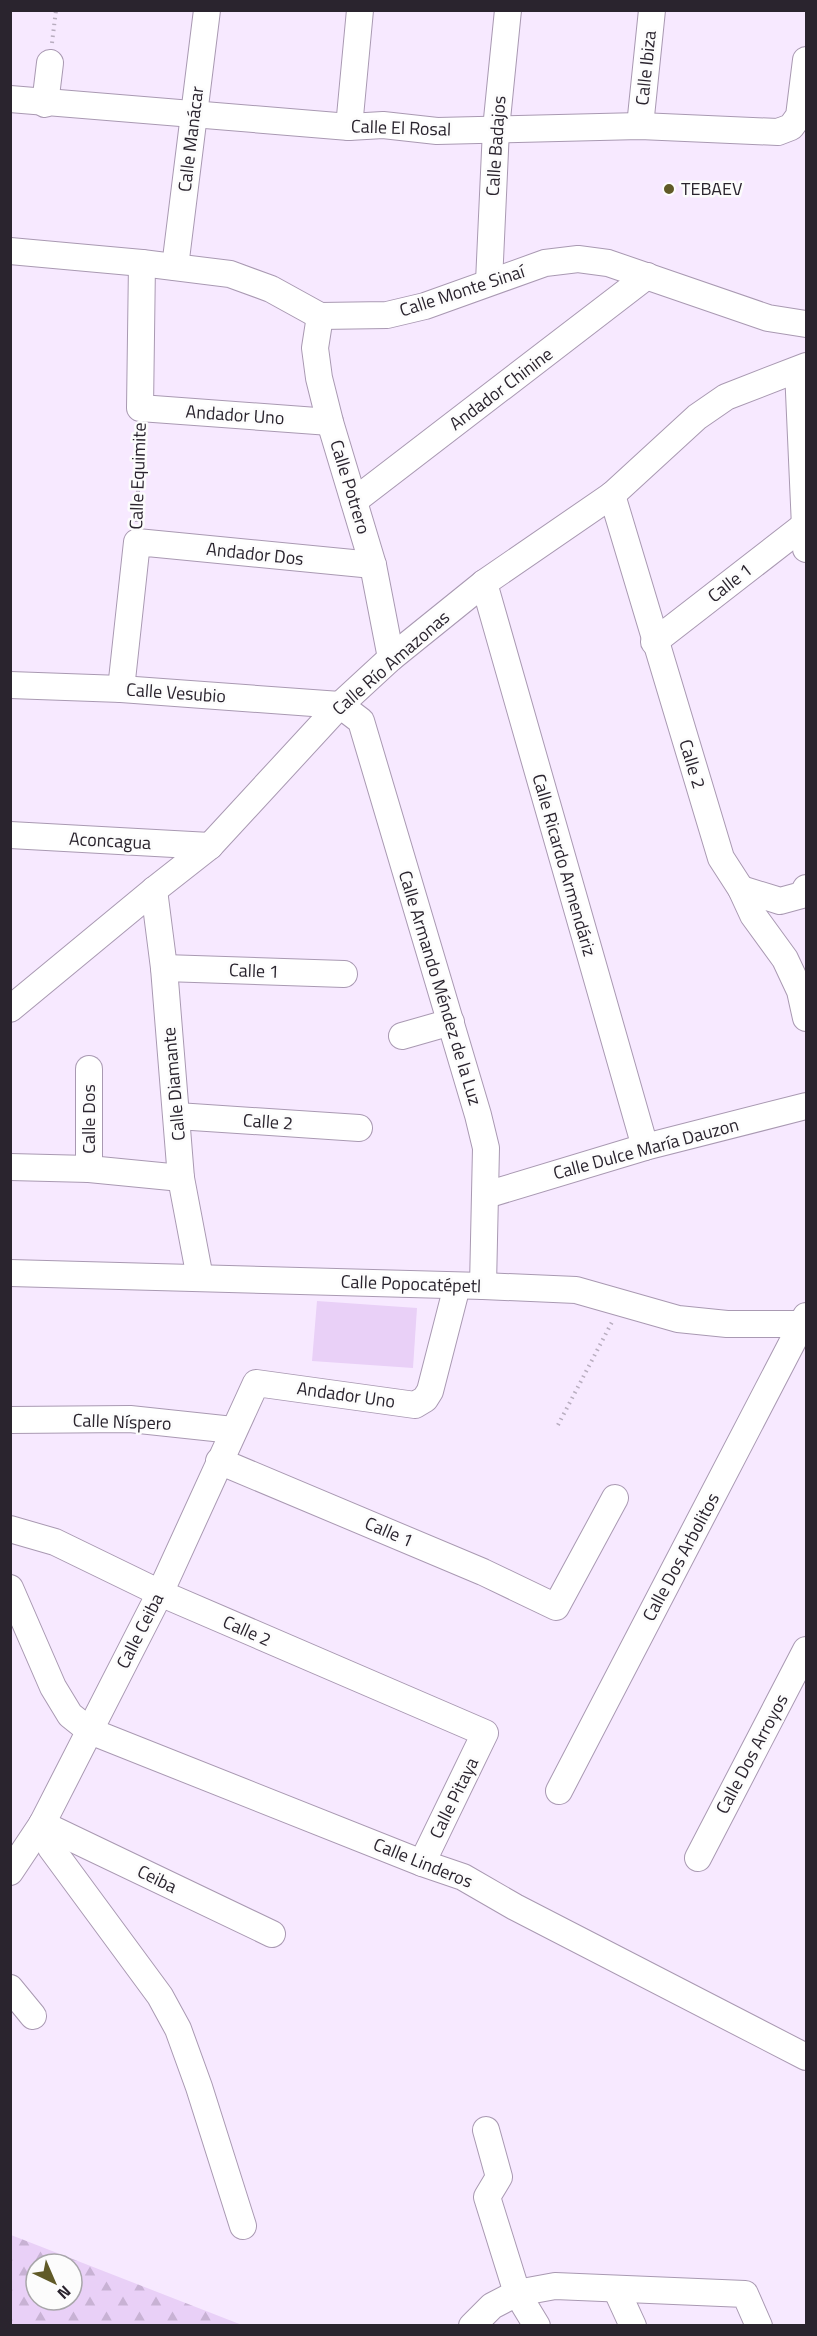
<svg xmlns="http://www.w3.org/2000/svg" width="817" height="2336" font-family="'Titillium Web',sans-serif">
<defs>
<pattern id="forest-firs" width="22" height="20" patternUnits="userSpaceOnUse" patternTransform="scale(1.5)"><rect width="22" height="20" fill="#e9d0f7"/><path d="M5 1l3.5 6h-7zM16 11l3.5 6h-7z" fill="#c8b2d4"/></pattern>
</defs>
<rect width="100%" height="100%" fill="#f7e9ff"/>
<path fill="url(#forest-firs)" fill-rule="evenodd" d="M11 2235 242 2325H11ZM36 2264H72V2300H36Z"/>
<path fill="#e9d0f7" d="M317 1301 417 1308 413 1368 312 1361Z"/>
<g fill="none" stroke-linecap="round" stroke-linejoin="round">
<g stroke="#a999b2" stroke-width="28">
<g id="minor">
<path d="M10 99 349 127 383 125 437 131 640 126 778 132 791 127 799 116 806 60"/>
<path d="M45 104 50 63"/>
<path d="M640 126 652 10"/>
<path d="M349 127 360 10"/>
<path d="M10 251 142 263 230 274 271 289 320 316 387 315 425 306 545 263 578 259 608 263 768 318 806 324"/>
<path d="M142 263 140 408 330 422"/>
<path d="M175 267 207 10"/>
<path d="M489 282 496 129 508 10"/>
<path d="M320 316 315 348 319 378 330 422 373 565 391 658"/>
<path d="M798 370 806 549"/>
<path d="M612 495 721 858 741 889 753 915 785 959 800 991 806 1018"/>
<path d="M354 501 647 276"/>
<path d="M484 583 645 1147"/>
<path d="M654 642 806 524"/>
<path d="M10 685 121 689 340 705 361 721 478 1115 486 1148 483 1286"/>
<path d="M121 689 137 542 373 565"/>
<path d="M10 835 210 846"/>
<path d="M741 889 780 901 802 895 806 888"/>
<path d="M154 890 164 968 181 1178 200 1278"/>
<path d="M164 968 344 974"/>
<path d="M10 1009 154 890 210 846 340 705 391 658 484 583 612 495 697 417 726 397 806 366"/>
<path d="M402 1036 451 1022"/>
<path d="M177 1116 359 1128"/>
<path d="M10 1167 89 1169 181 1178"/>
<path d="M89 1169V1069"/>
<path d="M486 1195 645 1147 806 1106"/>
<path d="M10 1273 483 1286 576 1290 678 1319 727 1324H806"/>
<path d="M10 1420 130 1419 233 1430"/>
<path d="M219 1461 483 1572 556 1607 615 1498"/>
<path d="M10 1529 55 1542 160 1593 485 1733 422 1863"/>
<path d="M10 1588 53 1687 70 1715 90 1731 422 1863 463 1877 515 1907 806 2057"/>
<path d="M559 1791 806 1316"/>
<path d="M42 1824 51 1848 160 1996 178 2029 199 2087 243 2226"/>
<path d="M42 1824 272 1934"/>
<path d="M698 1858 806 1650"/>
<path d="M10 1872 42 1824 160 1593 256 1383 415 1405 425 1399 430 1391 457 1286"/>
<path d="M10 1988 33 2016"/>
<path d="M486 2130 499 2177 487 2197 517 2293 537 2326"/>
<path d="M616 2289 633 2326"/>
<path d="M472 2326 492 2306 517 2293 555 2286 745 2294 759 2326"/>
</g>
</g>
<g stroke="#b8adbf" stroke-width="4" stroke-dasharray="1.5 4.5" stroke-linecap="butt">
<path d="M52 43 56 10"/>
<path d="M137 522 140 430"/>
<path d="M558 1425 612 1322"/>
</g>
<use href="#minor" stroke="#fff" stroke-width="26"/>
</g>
<circle fill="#605a27" stroke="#fcfcfc" stroke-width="2" cx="669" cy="189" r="6"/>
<g text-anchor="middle" stroke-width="5" stroke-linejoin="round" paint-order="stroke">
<g font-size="18" fill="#2a242e" stroke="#fcfcfc">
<text transform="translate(646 68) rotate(-84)" y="6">Calle Ibiza</text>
<text transform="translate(401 128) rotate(2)" y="6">Calle El Rosal</text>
<text transform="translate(191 139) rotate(-83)" y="6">Calle Manácar</text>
<text transform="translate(496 146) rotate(-86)" y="6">Calle Badajos</text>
<text transform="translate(462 291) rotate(-18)" y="6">Calle Monte Sinaí</text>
<text transform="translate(501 389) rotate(-37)" y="6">Andador Chinine</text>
<text transform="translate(235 415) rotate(4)" y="6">Andador Uno</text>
<text transform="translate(138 476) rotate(-88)" y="6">Calle Equimite</text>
<text transform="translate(350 487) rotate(73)" y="6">Calle Potrero</text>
<text transform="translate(255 554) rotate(6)" y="6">Andador Dos</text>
<text transform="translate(730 583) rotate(-38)" y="6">Calle 1</text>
<text transform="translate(391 663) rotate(-41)" y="6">Calle Río Amazonas</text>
<text transform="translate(176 693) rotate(4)" y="6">Calle Vesubio</text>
<text transform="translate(692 764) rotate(73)" y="6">Calle 2</text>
<text transform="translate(110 841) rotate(3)" y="6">Aconcagua</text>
<text transform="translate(564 865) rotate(74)" y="6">Calle Ricardo Armendáriz</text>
<text transform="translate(254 971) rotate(2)" y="6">Calle 1</text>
<text transform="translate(440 988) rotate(73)" y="6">Calle Armando Méndez de la Luz</text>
<text transform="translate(174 1084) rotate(-95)" y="6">Calle Diamante</text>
<text transform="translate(89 1119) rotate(-90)" y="6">Calle Dos</text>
<text transform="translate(268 1122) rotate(4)" y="6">Calle 2</text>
<text transform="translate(646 1149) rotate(-15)" y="6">Calle Dulce María Dauzon</text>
<text transform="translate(411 1284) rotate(2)" y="6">Calle Popocatépetl</text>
<text transform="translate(346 1395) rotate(8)" y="6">Andador Uno</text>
<text transform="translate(122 1422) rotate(2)" y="6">Calle Níspero</text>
<text transform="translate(389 1532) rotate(23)" y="6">Calle 1</text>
<text transform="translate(681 1557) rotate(-62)" y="6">Calle Dos Arbolitos</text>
<text transform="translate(140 1631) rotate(-63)" y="6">Calle Ceiba</text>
<text transform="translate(247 1631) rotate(24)" y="6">Calle 2</text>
<text transform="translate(752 1754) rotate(-62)" y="6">Calle Dos Arroyos</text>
<text transform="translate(454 1798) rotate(-64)" y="6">Calle Pitaya</text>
<text transform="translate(423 1863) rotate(22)" y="6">Calle Linderos</text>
<text transform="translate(157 1879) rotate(26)" y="6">Ceiba</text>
</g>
<g font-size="18" fill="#2a242e" stroke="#fcfcfc" text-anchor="start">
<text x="681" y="195">TEBAEV</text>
</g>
</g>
<rect width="817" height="2336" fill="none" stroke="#2a242e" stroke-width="24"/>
<g transform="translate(54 2282) rotate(136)"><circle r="28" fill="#fcfcfc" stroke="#a8a6aa" stroke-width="1.5"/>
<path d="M0-4.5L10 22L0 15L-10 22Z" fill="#605a27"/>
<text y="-9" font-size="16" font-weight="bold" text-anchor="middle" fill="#2a242e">N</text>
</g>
</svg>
